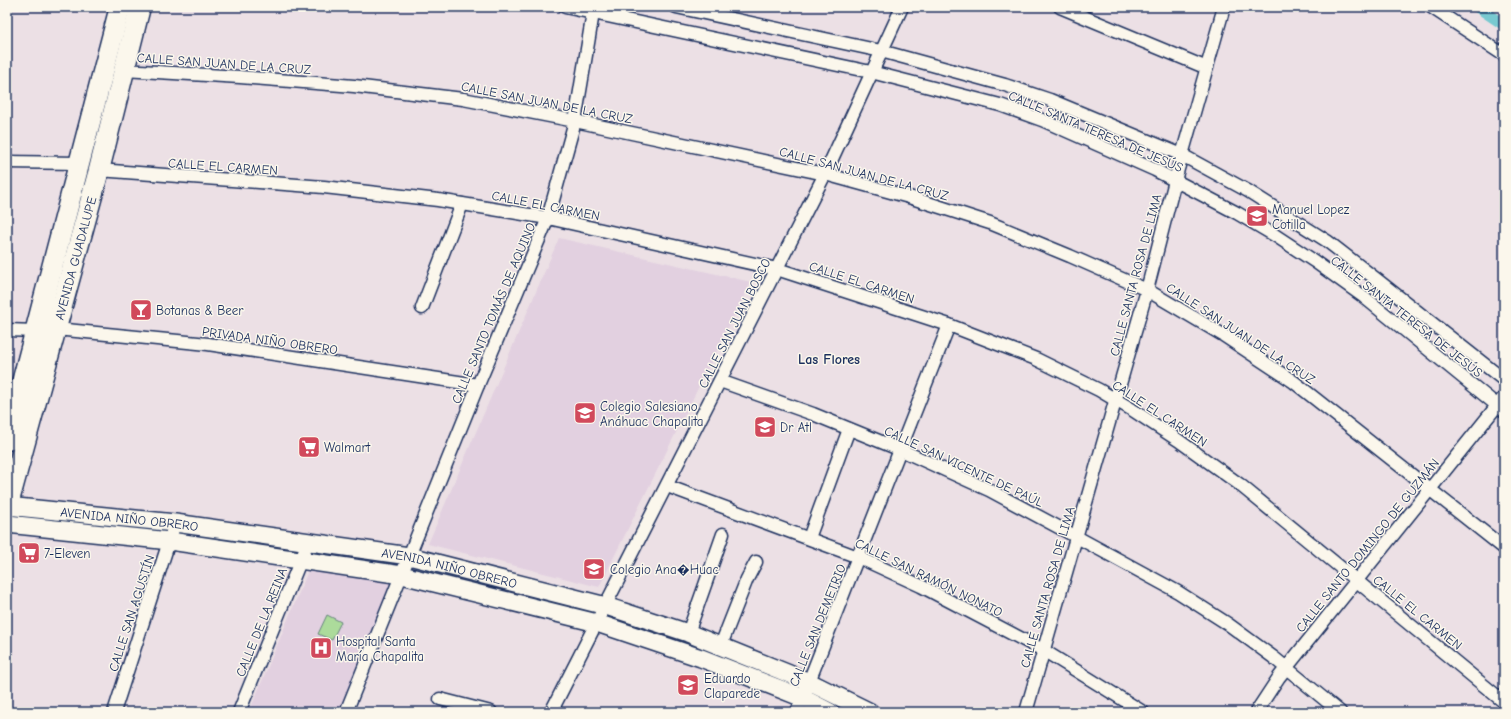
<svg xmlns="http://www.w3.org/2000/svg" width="1511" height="719" font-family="'Comic Neue',sans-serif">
<rect width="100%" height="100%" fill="#ece0e5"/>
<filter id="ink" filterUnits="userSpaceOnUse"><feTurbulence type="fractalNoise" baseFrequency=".025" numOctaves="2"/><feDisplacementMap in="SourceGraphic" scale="8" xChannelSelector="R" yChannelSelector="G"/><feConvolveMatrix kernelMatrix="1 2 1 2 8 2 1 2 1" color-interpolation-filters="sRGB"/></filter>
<g filter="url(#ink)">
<g fill="#e2d0e0">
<path d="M559 238 751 282 599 587 428 544Z"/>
<path d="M309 569 393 583 339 712H249Z"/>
</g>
<path fill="#acdb9b" stroke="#64857c" d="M327 615 341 622 332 640 318 634Z"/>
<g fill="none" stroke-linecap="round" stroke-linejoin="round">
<path stroke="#78c9d0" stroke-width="11" d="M1477 7 1504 25"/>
<g stroke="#1b2f5e" stroke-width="15">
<g id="street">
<path d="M565 7 871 72 1000 105 1042 120 1155 170 1237 213 1276 236 1314 261 1364 297 1504 411"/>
<path d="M676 7 881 51 1005 85 1050 100 1182 155 1248 191 1327 241 1376 279 1504 380"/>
<path d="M1060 7 1207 68"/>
<path d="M1431 7 1504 55"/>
<path d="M124 70 240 77 354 86 463 99 575 121 825 174 909 197 990 223 1070 256 1147 290 1223 335 1294 382 1504 548"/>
<path d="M7 162 79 163"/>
<path d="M99 170 324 187 438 200 548 218 777 269 949 325 1036 359 1099 390 1131 409 1178 440 1239 484 1504 702"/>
<path d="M422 308 462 204"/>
<path d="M56 329 208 344 478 385"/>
<path d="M7 330 35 331"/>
<path d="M720 381 813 414 901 450 989 490 1075 536 1178 592 1228 624 1273 657 1340 712"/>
<path d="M667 486 858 557 921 586 1043 650 1143 712"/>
<path d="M809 538 849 429"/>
<path d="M688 633 723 534"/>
<path d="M721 645 747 579 756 562"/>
<path d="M440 699 491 712"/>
<path d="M114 712 175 523"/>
<path d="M239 712 308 542"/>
<path d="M346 712 478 385 548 218 575 121 594 7"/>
<path d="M551 712 825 174 902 7"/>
<path d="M797 712 949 325"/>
<path d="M1026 712 1147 290 1178 169 1224 7"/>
<path d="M1256 712 1279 677 1504 397"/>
</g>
</g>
<g stroke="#1b2f5e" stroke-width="20">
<g id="secondary">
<path id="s1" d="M7 506 175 523 409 556 606 606 688 633 809 682 870 712"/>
<path d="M7 524 170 541 402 575 597 623 701 658 803 698 830 712"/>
</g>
</g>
<g stroke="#1b2f5e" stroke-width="23">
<g id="primary">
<path d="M7 440 120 7"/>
<path id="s2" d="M7 508 99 170 140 7"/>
</g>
</g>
<use href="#street" stroke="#fbf7ec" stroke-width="12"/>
<use href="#secondary" stroke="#fbf7ec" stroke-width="17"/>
<use href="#primary" stroke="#fbf7ec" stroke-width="20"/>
</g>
</g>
<defs>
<g id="school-square" transform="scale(1.15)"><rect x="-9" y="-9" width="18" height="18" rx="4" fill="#d1495b" stroke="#fbf7ec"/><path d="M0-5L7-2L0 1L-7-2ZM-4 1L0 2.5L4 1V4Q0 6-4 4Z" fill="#fff"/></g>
<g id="bar-square" transform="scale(1.15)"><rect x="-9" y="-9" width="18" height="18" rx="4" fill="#d1495b" stroke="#fbf7ec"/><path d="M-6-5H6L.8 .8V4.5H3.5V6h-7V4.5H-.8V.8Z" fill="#fff"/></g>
<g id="university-square" transform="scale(1.15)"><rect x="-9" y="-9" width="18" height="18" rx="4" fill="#d1495b" stroke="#fbf7ec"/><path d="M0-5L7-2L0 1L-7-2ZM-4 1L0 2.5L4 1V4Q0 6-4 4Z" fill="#fff"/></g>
<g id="supermarket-square" transform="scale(1.15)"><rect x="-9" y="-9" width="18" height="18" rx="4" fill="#d1495b" stroke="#fbf7ec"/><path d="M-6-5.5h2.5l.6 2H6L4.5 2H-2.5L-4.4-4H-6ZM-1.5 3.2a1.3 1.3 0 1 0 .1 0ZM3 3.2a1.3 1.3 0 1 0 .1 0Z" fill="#fff"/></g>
<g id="hospital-square" transform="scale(1.15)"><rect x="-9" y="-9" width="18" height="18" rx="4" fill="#d1495b" stroke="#fbf7ec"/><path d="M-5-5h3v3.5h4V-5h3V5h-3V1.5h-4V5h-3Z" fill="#fff"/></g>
</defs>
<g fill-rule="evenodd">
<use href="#school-square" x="1257" y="216"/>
<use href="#bar-square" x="141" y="310"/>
<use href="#university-square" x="585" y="413"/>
<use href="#school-square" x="765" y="427"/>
<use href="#supermarket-square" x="309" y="447"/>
<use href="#supermarket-square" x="29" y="553"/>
<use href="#university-square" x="594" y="569"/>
<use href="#hospital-square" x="321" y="648"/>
<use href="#school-square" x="688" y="685"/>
</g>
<g text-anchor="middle" stroke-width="3" stroke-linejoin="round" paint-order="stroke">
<g font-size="13" fill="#1b2f5e" stroke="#fbf7ec">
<text transform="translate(224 63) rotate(4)" y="5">CALLE SAN JUAN DE LA CRUZ</text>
<text transform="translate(547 102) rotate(11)" y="5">CALLE SAN JUAN DE LA CRUZ</text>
<text transform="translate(1096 131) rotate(23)" y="5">CALLE SANTA TERESA DE JESÚS</text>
<text transform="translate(223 166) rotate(4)" y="5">CALLE EL CARMEN</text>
<text transform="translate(864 173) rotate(15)" y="5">CALLE SAN JUAN DE LA CRUZ</text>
<text transform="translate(546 205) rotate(11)" y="5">CALLE EL CARMEN</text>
<text dy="5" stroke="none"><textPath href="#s2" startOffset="259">AVENIDA GUADALUPE</textPath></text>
<text transform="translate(1135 275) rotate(-75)" y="5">CALLE SANTA ROSA DE LIMA</text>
<text transform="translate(862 282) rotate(18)" y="5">CALLE EL CARMEN</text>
<text transform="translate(493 313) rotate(-67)" y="5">CALLE SANTO TOMÁS DE AQUINO</text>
<text transform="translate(1407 316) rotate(38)" y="5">CALLE SANTA TERESA DE JESÚS</text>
<text transform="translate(734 323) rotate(-63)" y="5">CALLE SAN JUAN BOSCO</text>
<text transform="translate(1241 333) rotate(33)" y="5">CALLE SAN JUAN DE LA CRUZ</text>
<text transform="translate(270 340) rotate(8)" y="5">PRIVADA NIÑO OBRERO</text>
<text transform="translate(1160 413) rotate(33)" y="5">CALLE EL CARMEN</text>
<text transform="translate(964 466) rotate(25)" y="5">CALLE SAN VICENTE DE PAÚL</text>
<text dy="5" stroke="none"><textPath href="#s1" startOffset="123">AVENIDA NIÑO OBRERO</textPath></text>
<text transform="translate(1367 545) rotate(-51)" y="5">CALLE SANTO DOMINGO DE GUZMÁN</text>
<text dy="5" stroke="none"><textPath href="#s1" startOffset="447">AVENIDA NIÑO OBRERO</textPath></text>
<text transform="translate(929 577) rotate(26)" y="5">CALLE SAN RAMÓN NONATO</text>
<text transform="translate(1047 587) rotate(-74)" y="5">CALLE SANTA ROSA DE LIMA</text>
<text transform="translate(1418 612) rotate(39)" y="5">CALLE EL CARMEN</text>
<text transform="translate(131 613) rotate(-72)" y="5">CALLE SAN AGUSTÍN</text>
<text transform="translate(261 622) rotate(-68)" y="5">CALLE DE LA REINA</text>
<text transform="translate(817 625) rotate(-68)" y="5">CALLE SAN DEMETRIO</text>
</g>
<g font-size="13" fill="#1b2f5e" stroke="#fbf7ec" text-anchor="start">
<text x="1272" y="214">Manuel Lopez<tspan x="1272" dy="15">Cotilla</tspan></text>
<text x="156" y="315">Botanas &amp; Beer</text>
<text x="600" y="411">Colegio Salesiano<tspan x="600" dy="15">Anáhuac Chapalita</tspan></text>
<text x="780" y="432">Dr Atl</text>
<text x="324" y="452">Walmart</text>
<text x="44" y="558">7-Eleven</text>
<text x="610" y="574">Colegio Ana�Huac</text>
<text x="336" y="646">Hospital Santa<tspan x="336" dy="15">María Chapalita</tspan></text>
<text x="704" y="683">Eduardo<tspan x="704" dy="15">Claparede</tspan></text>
</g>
<g font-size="14" font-weight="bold" fill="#1b2f5e" stroke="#fbf7ec">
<text x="829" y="364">Las Flores</text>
</g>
</g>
<rect width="1511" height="719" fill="none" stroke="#fbf7ec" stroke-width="24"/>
<rect x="12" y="12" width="1487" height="695" fill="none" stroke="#1b2f5e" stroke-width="1.5" filter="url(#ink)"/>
</svg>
